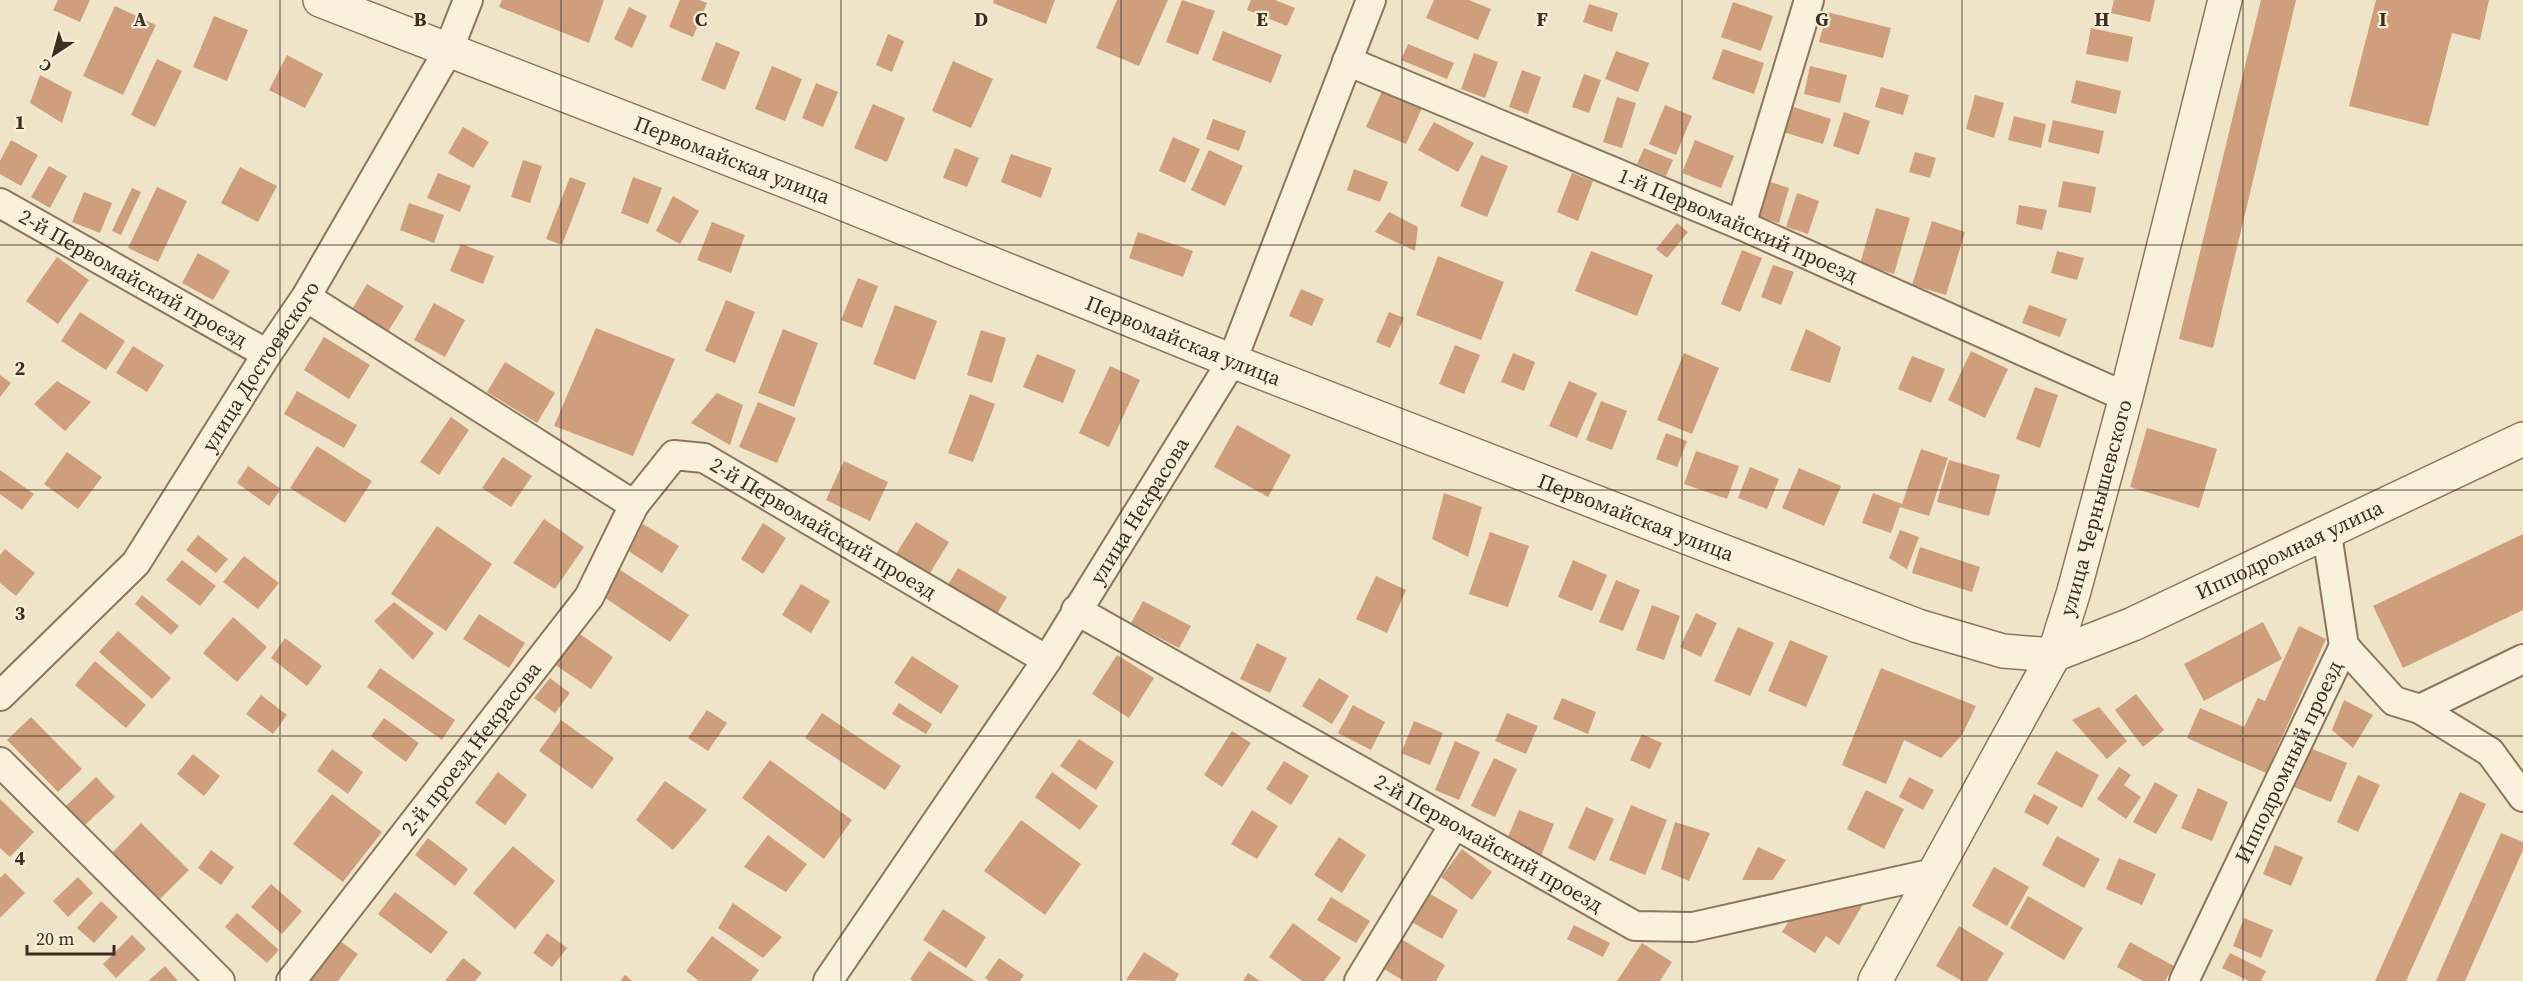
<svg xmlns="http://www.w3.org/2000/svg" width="2523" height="981" font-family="'Source Serif 4',serif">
<rect width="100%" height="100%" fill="#f0e4c8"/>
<g fill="#cf9f7d">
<path d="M58 0H90L80 22 53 10Z"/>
<path d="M502 0H604L589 43 499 7Z"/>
<path d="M680 0H699L707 3 693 37 669 27Z"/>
<path d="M994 0H1055L1046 24 993 3Z"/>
<path d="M1117 0H1168L1139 66 1096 48Z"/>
<path d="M1182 0 1215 11 1198 55 1166 42Z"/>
<path d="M1251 0H1275L1295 8 1287 26 1247 10Z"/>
<path d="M1434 0H1469L1491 9 1478 40 1426 18Z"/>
<path d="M2114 0H2155L2150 22 2111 13Z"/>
<path d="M2261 0H2296L2213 348 2179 339Z"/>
<path d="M2376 0H2489L2480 40 2452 33 2428 126 2349 106Z"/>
<path d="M1733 2 1773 16 1761 51 1721 37Z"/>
<path d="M1589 4 1618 13 1612 32 1583 22Z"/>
<path d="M115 6 156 25 123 95 83 76Z"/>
<path d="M629 7 647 16 632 48 614 39Z"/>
<path d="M1827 12 1891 28 1883 58 1819 42Z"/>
<path d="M214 16 248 30 227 81 193 67Z"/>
<path d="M2091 28 2133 37 2128 62 2086 54Z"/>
<path d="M1223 31 1282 55 1271 83 1212 60Z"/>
<path d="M888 34 904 41 892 72 876 65Z"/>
<path d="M716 42 740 52 725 90 701 80Z"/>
<path d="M1408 44 1454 63 1447 79 1401 60Z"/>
<path d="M1723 49 1764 63 1754 94 1712 79Z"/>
<path d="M1616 51 1649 63 1638 92 1605 79Z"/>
<path d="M1474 53 1498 62 1485 98 1461 89Z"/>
<path d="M287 55 323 74 305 108 269 90Z"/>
<path d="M157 59 182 71 155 127 131 115Z"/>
<path d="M953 61 993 79 971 128 932 111Z"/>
<path d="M772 66 802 79 785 121 755 109Z"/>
<path d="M1810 66 1847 75 1840 103 1804 94Z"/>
<path d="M1522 70 1541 77 1528 114 1509 107Z"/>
<path d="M1584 74 1601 80 1589 113 1572 107Z"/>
<path d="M40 75 72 92 62 123 30 103Z"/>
<path d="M2076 80 2121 91 2116 114 2071 103Z"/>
<path d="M816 83 838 92 823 127 802 118Z"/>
<path d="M1881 87 1909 95 1903 115 1875 107Z"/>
<path d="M1382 91 1422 108 1406 144 1366 127Z"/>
<path d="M1975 95 2004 103 1994 138 1966 129Z"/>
<path d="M1617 97 1636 103 1622 148 1603 142Z"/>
<path d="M873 104 905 118 887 162 854 148Z"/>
<path d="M1665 105 1692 116 1676 155 1649 144Z"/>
<path d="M1791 106 1831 119 1823 144 1783 132Z"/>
<path d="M1844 112 1870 121 1859 155 1833 146Z"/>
<path d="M2014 116 2046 124 2041 148 2008 140Z"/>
<path d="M1213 119 1246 131 1239 151 1206 139Z"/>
<path d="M2053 120 2104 131 2099 154 2048 142Z"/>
<path d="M1434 122 1474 143 1458 172 1418 150Z"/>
<path d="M463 127 489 142 473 168 448 153Z"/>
<path d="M1173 137 1200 149 1185 183 1159 171Z"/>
<path d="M11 140 38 155 21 186 0 174V161Z"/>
<path d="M1695 140 1734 156 1721 188 1682 173Z"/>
<path d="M955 148 979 158 967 187 943 178Z"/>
<path d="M1644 148 1673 160 1666 176 1637 164Z"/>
<path d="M1209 150 1243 166 1225 206 1191 190Z"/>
<path d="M1915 152 1936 158 1930 178 1909 172Z"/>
<path d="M1011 154 1052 168 1041 198 1001 182Z"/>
<path d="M1481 155 1508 166 1487 217 1460 206Z"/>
<path d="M523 160 542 166 530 203 511 197Z"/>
<path d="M49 166 67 176 50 208 31 197Z"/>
<path d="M240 167 277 186 258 222 221 203Z"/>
<path d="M1354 169 1388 182 1380 202 1347 190Z"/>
<path d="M438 173 471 186 460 212 427 198Z"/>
<path d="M1572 173 1593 181 1578 221 1557 212Z"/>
<path d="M570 177 586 183 562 245 546 239Z"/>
<path d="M633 177 662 188 648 224 621 213Z"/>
<path d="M1764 180 1789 188 1779 223 1753 216Z"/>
<path d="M2063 181 2096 187 2091 213 2058 207Z"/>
<path d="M157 187 187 201 158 262 128 248Z"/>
<path d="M132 188 141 192 121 235 112 231Z"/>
<path d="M84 192 112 203 100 233 72 222Z"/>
<path d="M1797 193 1819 201 1808 234 1786 227Z"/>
<path d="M673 196 699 211 680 244 656 231Z"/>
<path d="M409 203 444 215 434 243 400 230Z"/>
<path d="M2019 205 2047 210 2042 230 2016 224Z"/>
<path d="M1876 208 1910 218 1894 274 1860 264Z"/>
<path d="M1389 212 1418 227 1415 251 1375 232Z"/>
<path d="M1932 221 1965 232 1946 295 1912 285Z"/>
<path d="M712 222 745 235 731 273 697 260Z"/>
<path d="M1677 223 1688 232 1667 258 1656 249Z"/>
<path d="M1138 232 1193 251 1183 277 1129 258Z"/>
<path d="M461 244 494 256 483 284 450 271Z"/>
<path d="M1742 250 1762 258 1740 312 1721 304Z"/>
<path d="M1591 251 1653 275 1637 316 1575 291Z"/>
<path d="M2057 251 2084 258 2077 280 2051 273Z"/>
<path d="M198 253 230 271 213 300 182 283Z"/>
<path d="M1438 256 1504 282 1481 340 1416 315Z"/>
<path d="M57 257 89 280 58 324 26 301Z"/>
<path d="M1773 265 1794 272 1781 305 1761 297Z"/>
<path d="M858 278 878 286 862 328 841 320Z"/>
<path d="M367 284 404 306 387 333 351 311Z"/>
<path d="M1301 289 1324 299 1312 326 1289 316Z"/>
<path d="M726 300 755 312 735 363 705 351Z"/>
<path d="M434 303 465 320 445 357 414 340Z"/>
<path d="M895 305 937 321 915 380 873 364Z"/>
<path d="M2029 305 2067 319 2060 337 2022 323Z"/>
<path d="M80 312 125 341 106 370 61 341Z"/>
<path d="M1389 312 1404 318 1390 348 1376 342Z"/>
<path d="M596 328 675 359 633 456 554 426Z"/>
<path d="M783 329 818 343 794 407 758 393Z"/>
<path d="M1806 329 1841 347 1830 383 1790 370Z"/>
<path d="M981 330 1006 338 992 383 967 375Z"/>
<path d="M324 337 370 365 349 399 304 370Z"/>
<path d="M1455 345 1480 355 1464 394 1439 384Z"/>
<path d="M133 346 164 365 147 392 116 373Z"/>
<path d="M1971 351 2008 369 1985 418 1948 400Z"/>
<path d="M1513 353 1535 362 1524 391 1501 382Z"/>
<path d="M1684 353 1719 368 1692 434 1657 420Z"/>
<path d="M1037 354 1076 370 1063 403 1023 387Z"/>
<path d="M1912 356 1945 369 1931 403 1898 389Z"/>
<path d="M505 362 555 393 537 423 487 392Z"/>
<path d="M1110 366 1140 380 1109 447 1079 433Z"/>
<path d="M0 375 11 383 0 397Z"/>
<path d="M57 381 91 402 65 431 34 404Z"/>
<path d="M1569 381 1597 393 1577 438 1549 426Z"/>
<path d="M2035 387 2058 395 2040 448 2016 439Z"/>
<path d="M297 391 357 425 344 448 284 414Z"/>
<path d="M717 393 743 405 730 445 691 423Z"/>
<path d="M970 394 995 404 973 462 948 453Z"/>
<path d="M1601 401 1627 411 1612 450 1586 440Z"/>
<path d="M758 402 796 418 777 463 739 447Z"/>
<path d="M451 417 469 430 439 475 420 462Z"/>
<path d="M1237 425 1291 455 1268 497 1214 467Z"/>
<path d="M2147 428 2217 449 2199 508 2130 487Z"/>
<path d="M1666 433 1687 441 1677 467 1656 459Z"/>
<path d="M317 446 372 481 345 523 290 488Z"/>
<path d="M1921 449 1948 458 1929 516 1900 507 1891 533 1862 523 1873 493 1902 504Z"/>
<path d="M1696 451 1739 466 1727 499 1684 484Z"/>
<path d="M67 452 102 477 78 509 44 484Z"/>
<path d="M503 457 532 476 511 507 482 488Z"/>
<path d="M1949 460 2000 475 1989 516 1937 502Z"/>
<path d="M844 461 888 482 870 521 826 500Z"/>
<path d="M248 466 281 489 269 506 237 483Z"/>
<path d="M1750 467 1779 479 1767 509 1738 498Z"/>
<path d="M1799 468 1841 486 1824 526 1782 508Z"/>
<path d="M0 470 34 494 22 510 0 494Z"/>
<path d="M1444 493 1482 507 1468 557 1432 539Z"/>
<path d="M544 519 584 547 555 589 513 563Z"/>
<path d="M916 522 949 542 924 583 891 562Z"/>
<path d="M763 523 786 538 763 574 741 559Z"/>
<path d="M643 524 679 546 662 573 627 550Z"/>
<path d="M437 526 492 564 446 631 391 594Z"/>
<path d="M1900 530 1919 537 1907 569 1889 558Z"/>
<path d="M1490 532 1529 546 1508 607 1469 594Z"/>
<path d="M2523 534V610L2403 668 2373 606Z"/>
<path d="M198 535 228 559 216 573 186 550Z"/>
<path d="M1920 547 1980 567 1972 592 1912 573Z"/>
<path d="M5 549 35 573 16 596 0 583V555Z"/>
<path d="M244 556 279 583 258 609 223 582Z"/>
<path d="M182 560 216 586 200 606 166 580Z"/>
<path d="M1573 560 1607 575 1592 611 1558 597Z"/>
<path d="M958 568 1007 597 992 622 943 593Z"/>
<path d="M619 569 689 615 670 642 601 595Z"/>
<path d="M1376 576 1406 590 1387 633 1356 619Z"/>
<path d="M1616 580 1640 590 1623 631 1599 622Z"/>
<path d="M801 584 830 601 811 633 782 615Z"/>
<path d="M142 595 179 626 171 635 135 604Z"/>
<path d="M1143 601 1191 626 1179 648 1131 623Z"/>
<path d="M394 602 434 633 413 660 374 621Z"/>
<path d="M1652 605 1680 616 1664 660 1636 650Z"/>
<path d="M1696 613 1717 623 1701 657 1680 647Z"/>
<path d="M479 614 525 643 509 668 463 639Z"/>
<path d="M233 617 267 647 237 682 203 653Z"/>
<path d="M2263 622 2282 659 2204 701 2184 664Z"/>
<path d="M2299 626 2326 639 2266 773 2187 738 2200 708 2244 727 2258 698 2265 701Z"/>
<path d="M1738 627 1774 643 1750 696 1714 681Z"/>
<path d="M118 631 171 678 152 699 99 652Z"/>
<path d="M577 632 613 657 591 689 554 664Z"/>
<path d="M285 638 322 666 307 686 271 658Z"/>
<path d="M1790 640 1828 656 1806 707 1768 691Z"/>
<path d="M1257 643 1287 658 1270 693 1240 679Z"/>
<path d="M1117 655 1154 678 1129 718 1092 694Z"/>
<path d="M912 656 959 686 941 714 894 683Z"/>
<path d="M95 661 146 705 126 728 75 685Z"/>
<path d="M380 668 455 720 442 740 367 687Z"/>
<path d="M1881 668 1976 706 1962 735 1941 758 1904 740 1886 784 1842 765Z"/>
<path d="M550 678 570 693 555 713 534 698Z"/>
<path d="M1319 678 1349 696 1332 724 1302 706Z"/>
<path d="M2136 694 2164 730 2143 747 2115 710Z"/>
<path d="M261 695 287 715 273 734 246 714Z"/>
<path d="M1562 698 1596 712 1588 734 1553 719Z"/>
<path d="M2344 700 2373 715 2353 748 2332 730Z"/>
<path d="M899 703 932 724 926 734 892 714Z"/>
<path d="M1353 705 1385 722 1371 750 1338 733Z"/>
<path d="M2099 707 2127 741 2107 759 2072 720Z"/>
<path d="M707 710 727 723 708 751 688 738Z"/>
<path d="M822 713 901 766 885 790 805 738Z"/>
<path d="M1507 713 1538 726 1526 754 1495 741Z"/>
<path d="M31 717 82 769 58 792 7 740Z"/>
<path d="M384 718 419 743 406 762 371 736Z"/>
<path d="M561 720 614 758 592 789 539 751Z"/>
<path d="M1414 721 1443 733 1430 765 1401 753Z"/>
<path d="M1232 731 1251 743 1222 787 1204 775Z"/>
<path d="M1642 734 1662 743 1650 769 1630 760Z"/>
<path d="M1079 739 1114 762 1096 790 1060 766Z"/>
<path d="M1455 741 1480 752 1459 800 1435 790Z"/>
<path d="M2310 748 2347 763 2331 802 2294 787Z"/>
<path d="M332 749 363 772 348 794 317 771Z"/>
<path d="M2056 751 2099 775 2082 808 2037 784Z"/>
<path d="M193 754 220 776 204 796 177 774Z"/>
<path d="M1494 758 1517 769 1495 817 1471 806Z"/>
<path d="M770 760 852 820 824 859 742 798Z"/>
<path d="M1284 761 1309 776 1291 805 1266 789Z"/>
<path d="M2119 767 2131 775 2124 785 2141 797 2126 819 2097 799Z"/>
<path d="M498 772 527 795 505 825 475 803Z"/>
<path d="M1052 772 1098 806 1080 830 1035 797Z"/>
<path d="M2358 775 2380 785 2358 832 2337 822Z"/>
<path d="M96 777 115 797 85 825 66 806Z"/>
<path d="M1909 777 1934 790 1923 810 1899 797Z"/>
<path d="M665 781 707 810 673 850 636 820Z"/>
<path d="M2155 782 2178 795 2156 834 2133 822Z"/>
<path d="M2198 788 2228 802 2212 841 2181 828Z"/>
<path d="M1866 790 1904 809 1884 849 1847 829Z"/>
<path d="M2460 792 2486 804 2406 981H2375Z"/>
<path d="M332 794 382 832 343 882 293 844Z"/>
<path d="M2034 794 2058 807 2048 825 2024 812Z"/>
<path d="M0 799 34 832 10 857 0 848Z"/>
<path d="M1631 805 1667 820 1645 875 1609 860Z"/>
<path d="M1586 807 1614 819 1595 861 1568 848Z"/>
<path d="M1252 810 1278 826 1257 859 1231 844Z"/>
<path d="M1519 810 1554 824 1541 856 1506 842Z"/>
<path d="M1021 820 1081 864 1045 915 984 871Z"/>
<path d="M1675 822 1710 833 1689 881 1661 869Z"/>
<path d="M141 823 189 870 158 901 111 854Z"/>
<path d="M2501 833 2523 842V850L2465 981H2436Z"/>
<path d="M768 835 807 864 786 892 744 867Z"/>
<path d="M2057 836 2100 859 2084 888 2042 865Z"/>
<path d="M1339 837 1366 855 1342 893 1314 875Z"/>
<path d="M428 838 468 869 455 886 415 855Z"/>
<path d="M2275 845 2303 857 2291 886 2263 874Z"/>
<path d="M513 846 555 881 515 929 473 893Z"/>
<path d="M1758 847 1786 860 1773 880H1742Z"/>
<path d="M1462 849 1492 872 1472 900 1441 877Z"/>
<path d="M211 850 234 867 221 885 198 868Z"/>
<path d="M2119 858 2156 874 2142 905 2106 889Z"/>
<path d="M1994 867 2029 887 2007 926 1972 906Z"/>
<path d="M5 873 25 893 0 918V878Z"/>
<path d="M78 877 93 893 68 917 53 901Z"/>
<path d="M271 884 302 911 282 934 251 907Z"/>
<path d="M1425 891 1458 910 1442 939 1408 920Z"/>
<path d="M395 892 448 932 431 954 378 914Z"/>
<path d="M2028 896 2083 928 2064 960 2010 928Z"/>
<path d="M1331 897 1370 921 1356 943 1317 920Z"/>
<path d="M1866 899 1839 945 1826 936 1815 953 1782 932 1791 917Z"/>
<path d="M101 901 118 917 94 943 77 928Z"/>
<path d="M733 903 782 937 763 958 718 928Z"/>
<path d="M943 909 986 937 966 968 923 940Z"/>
<path d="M237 913 279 950 267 963 225 927Z"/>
<path d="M2244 918 2273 930 2261 958 2233 946Z"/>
<path d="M1293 923 1341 958 1324 981H1302L1269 957Z"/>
<path d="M1574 925 1610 943 1603 957 1567 939Z"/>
<path d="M1959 926 2004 953 1987 981H1962L1936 966Z"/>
<path d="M547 933 567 948 552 967 533 953Z"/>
<path d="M132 935 146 949 116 978 103 964Z"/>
<path d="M332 935 358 954 338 981H297Z"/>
<path d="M712 936 759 970 751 981H699L686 971Z"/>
<path d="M1401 939 1445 965 1436 981H1404L1384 969Z"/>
<path d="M2130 942 2174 966 2165 981H2143L2117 967Z"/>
<path d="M1642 943 1672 962 1660 981H1617Z"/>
<path d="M929 951 975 981H913L910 979Z"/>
<path d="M1144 952 1179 974 1175 981 1126 980Z"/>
<path d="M2230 953 2266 971 2261 981H2249L2222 968Z"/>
<path d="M463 958 482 973 475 981H445Z"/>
<path d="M999 958 1024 975 1020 981H989L985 978Z"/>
<path d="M165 966 178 981H148Z"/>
<path d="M1248 973 1260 981H1243Z"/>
<path d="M625 975 632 981H620Z"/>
</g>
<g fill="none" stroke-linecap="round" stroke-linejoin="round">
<g stroke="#8d765c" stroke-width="32">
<g id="minor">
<path id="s1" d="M1347 61 1741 225 2126 397"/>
<path id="s2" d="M0 203 267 354"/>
<path d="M1741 225 1809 0"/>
<path id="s3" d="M306 297 634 505 674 455 704 458 1047 660"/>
<path id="s4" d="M1076 610 1635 926 1693 927 1934 873"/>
<path d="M2344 646 2394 701 2420 709 2523 659"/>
<path id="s5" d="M0 696 136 563 267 354 306 297 448 51 468 0"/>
<path d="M2420 709 2490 752 2523 797"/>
<path d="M0 762 220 981"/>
<path id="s6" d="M291 981 589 597 634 505"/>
<path id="s7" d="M828 981 1047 660 1232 361 1371 0"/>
<path d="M1359 981 1454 825"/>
<path id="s8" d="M2184 981 2344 646 2327 534"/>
</g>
</g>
<g stroke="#8d765c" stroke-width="36">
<g id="tertiary">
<path id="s9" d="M320 0 827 197 1232 361 1691 539 1918 626 2003 651 2054 655 2133 624 2523 439"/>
<path id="s10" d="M1875 981 2054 655 2074 591 2126 397 2225 0"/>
</g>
</g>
<use href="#minor" stroke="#faf1dc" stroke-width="28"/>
<use href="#tertiary" stroke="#faf1dc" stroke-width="33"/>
</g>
<path fill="none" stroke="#3d2e20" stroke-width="1.5" stroke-opacity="0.55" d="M280 0V981M561 0V981M841 0V981M1121 0V981M1402 0V981M1682 0V981M1962 0V981M2243 0V981M0 245H2523M0 490H2523M0 736H2523"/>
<g text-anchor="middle" stroke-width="4.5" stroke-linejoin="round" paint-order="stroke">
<g font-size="21" fill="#3d2e20" stroke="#f7eed8">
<text dy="7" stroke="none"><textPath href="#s9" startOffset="442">Первомайская улица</textPath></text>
<text dy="7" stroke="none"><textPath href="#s1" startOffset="424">1-й Первомайский проезд</textPath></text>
<text dy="7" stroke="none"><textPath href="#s2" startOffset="153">2-й Первомайский проезд</textPath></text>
<text dy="7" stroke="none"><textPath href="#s9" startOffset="928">Первомайская улица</textPath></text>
<text dy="7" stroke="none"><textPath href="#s5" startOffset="423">улица Достоевского</textPath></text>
<text dy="7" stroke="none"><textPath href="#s10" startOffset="525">улица Чернышевского</textPath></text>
<text dy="7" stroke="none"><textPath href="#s7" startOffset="564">улица Некрасова</textPath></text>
<text dy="7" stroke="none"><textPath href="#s9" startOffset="1414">Первомайская улица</textPath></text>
<text dy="7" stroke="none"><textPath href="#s3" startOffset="621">2-й Первомайский проезд</textPath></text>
<text dy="7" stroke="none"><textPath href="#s9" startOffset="2114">Ипподромная улица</textPath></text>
<text dy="7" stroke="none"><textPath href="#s6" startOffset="294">2-й проезд Некрасова</textPath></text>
<text dy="7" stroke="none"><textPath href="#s8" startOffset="243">Ипподромный проезд</textPath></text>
<text dy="7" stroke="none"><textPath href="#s4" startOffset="474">2-й Первомайский проезд</textPath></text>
</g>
</g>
<g font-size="20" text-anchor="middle" font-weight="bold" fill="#3d2e20" stroke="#f7eed8" stroke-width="4.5" stroke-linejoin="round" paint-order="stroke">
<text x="140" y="26">A</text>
<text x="420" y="26">B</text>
<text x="701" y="26">C</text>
<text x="981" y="26">D</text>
<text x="1262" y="26">E</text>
<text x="1542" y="26">F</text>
<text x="1822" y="26">G</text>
<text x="2102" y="26">H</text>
<text x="2383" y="26">I</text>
<text x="20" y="129">1</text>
<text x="20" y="375">2</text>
<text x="20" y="620">3</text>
<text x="20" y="865">4</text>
</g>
<g transform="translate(54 54) rotate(216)" stroke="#f7eed8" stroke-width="4.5" paint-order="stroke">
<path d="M0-4.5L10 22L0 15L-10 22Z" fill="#3d2e20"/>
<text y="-9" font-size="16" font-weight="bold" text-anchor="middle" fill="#3d2e20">С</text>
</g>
<path d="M27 945v9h87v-9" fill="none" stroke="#3d2e20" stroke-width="3"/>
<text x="36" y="945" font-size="18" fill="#3d2e20" stroke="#f7eed8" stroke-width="4.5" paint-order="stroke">20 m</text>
</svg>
